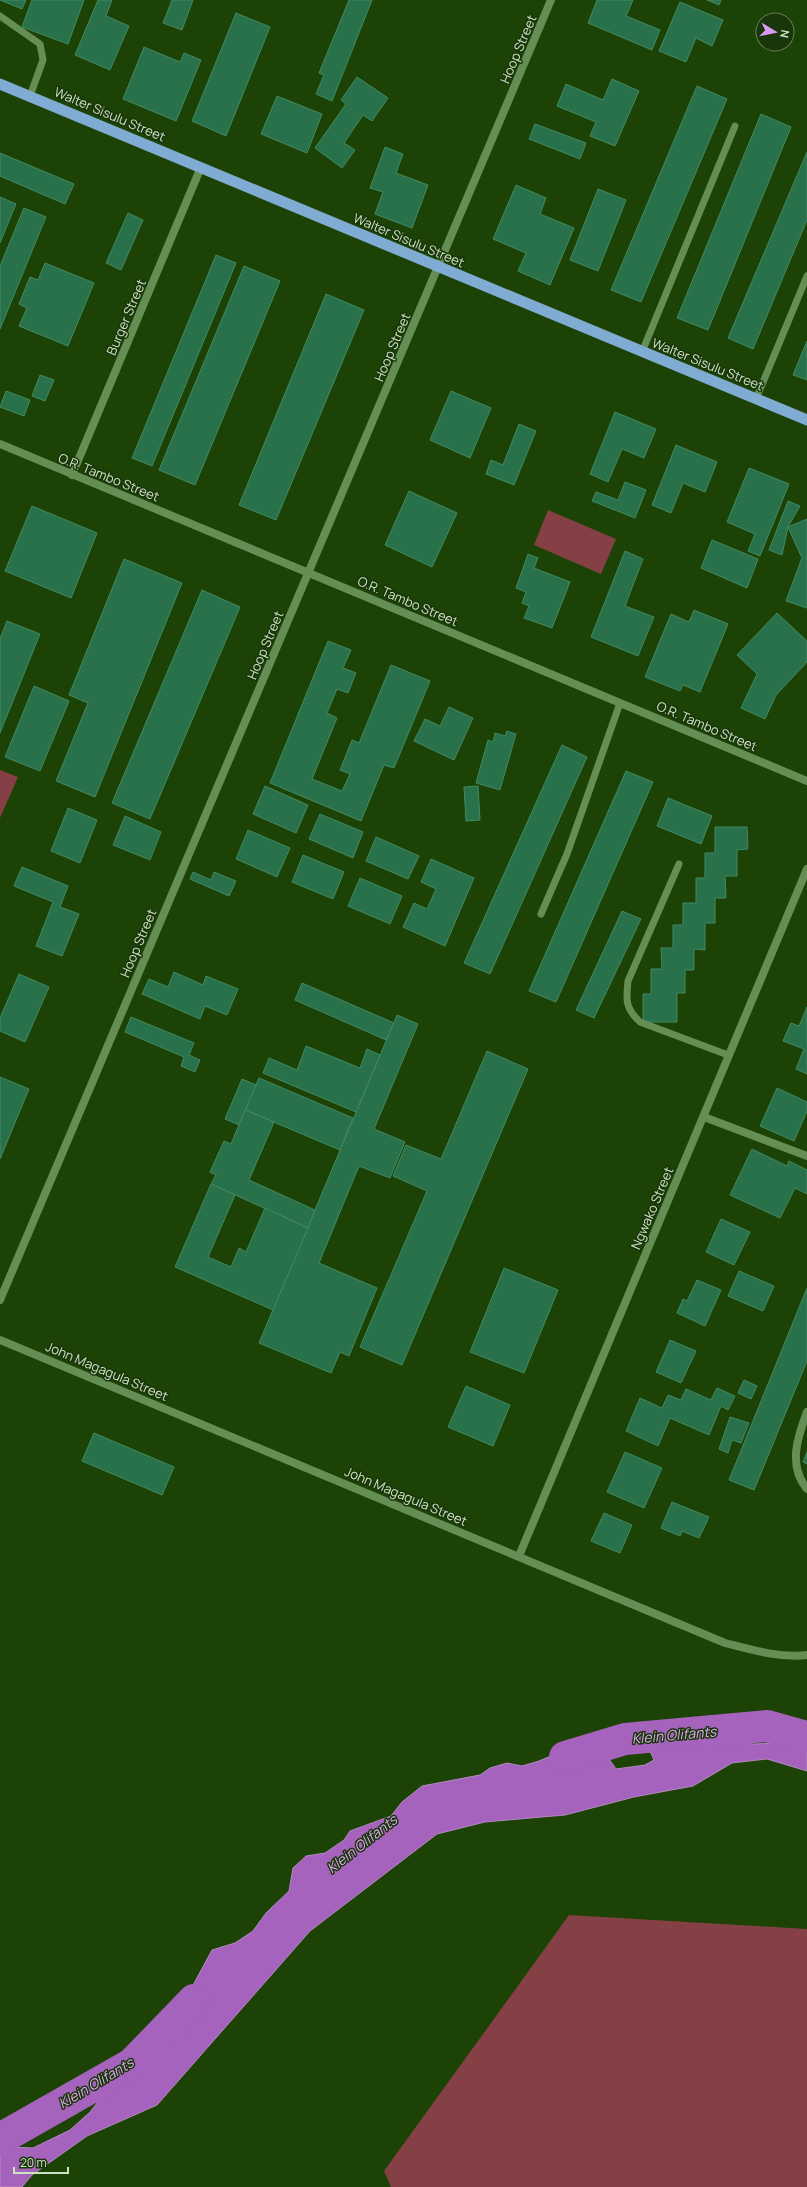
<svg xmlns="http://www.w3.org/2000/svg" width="807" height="2187" font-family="Manrope,sans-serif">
<rect width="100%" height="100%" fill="#1c4206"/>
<g fill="#844045">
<path d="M548 510 616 539 601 574 534 545Z"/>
<path d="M0 770 18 777 0 818Z"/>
<path d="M569 1915 807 1929V2187H391L384 2171Z"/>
</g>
<path fill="#a663bd" stroke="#b289bf" d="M694 1726 712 1728 734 1742 754 1744 777 1743 807 1748V1771L767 1759 732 1763 693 1786 634 1797 565 1815 485 1822 437 1834 310 1931 157 2105 87 2136 32 2175 22 2187H0V2139L9 2147 33 2148 70 2130 90 2112 108 2089 136 2074 192 1987 212 1950 235 1943 253 1931 266 1913 289 1891 293 1868 306 1856 325 1853 344 1840 350 1831 391 1816 402 1802 422 1786 480 1775 490 1768 507 1763 522 1766 539 1761 588 1740H603L613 1749 609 1759 616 1769 645 1765 654 1760 647 1744 654 1742 663 1731Z"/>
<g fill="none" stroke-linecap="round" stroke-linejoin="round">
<g stroke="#a663bd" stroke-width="32">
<path d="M565 1757 625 1739 767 1726 807 1737"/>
<path d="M0 2139 132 2064 194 2000"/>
</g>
</g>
<g fill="#28714b" stroke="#438a62">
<path d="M0 0H26L22 9Z"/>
<path d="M32 0H84L68 44 22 27Z"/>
<path d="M98 0H112L106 16 129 26 110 70 75 55Z"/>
<path d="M172 0H193L182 30 163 23Z"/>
<path d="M349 0H372L332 101 316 94 324 75 319 73Z"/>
<path d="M597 0H633L626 16 660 30 652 50 588 23Z"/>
<path d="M707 0H721L719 5Z"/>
<path d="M680 2 723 20 712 46 696 38 686 62 659 51Z"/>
<path d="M236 13 270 27 226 136 192 121Z"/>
<path d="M144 47 180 62 184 53 201 60 176 121 123 99Z"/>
<path d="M357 77 388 98 372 121 363 115 344 143 355 150 342 168 315 148 346 104 341 100Z"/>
<path d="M612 79 639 91 615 146 590 136 596 122 557 106 566 84 603 100Z"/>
<path d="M697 86 727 99 641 302 611 290Z"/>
<path d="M277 96 322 114 307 153 261 134Z"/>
<path d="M761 114 791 127 708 330 677 318Z"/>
<path d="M535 124 586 143 580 159 529 139Z"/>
<path d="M385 147 403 154 396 173 428 185 412 228 375 214 383 192 370 188Z"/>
<path d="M807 152V220L753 349 728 338Z"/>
<path d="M0 153 74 184 65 204 0 176Z"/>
<path d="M516 185 546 198 540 214 574 228 550 285 518 271 526 253 493 239Z"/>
<path d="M598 189 626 200 598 271 570 260Z"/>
<path d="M0 197 16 204 0 243Z"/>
<path d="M24 208 46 217 0 329V266Z"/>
<path d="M128 213 143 220 121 270 106 263Z"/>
<path d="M216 255 236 263 152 466 132 458Z"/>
<path d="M45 263 94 283 68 346 19 326 27 308 19 304 30 277 38 280Z"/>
<path d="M244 266 280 281 195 485 159 470Z"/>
<path d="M326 294 364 310 276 520 239 505Z"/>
<path d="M807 341V380L793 375Z"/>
<path d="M40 375 54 380 45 401 32 396Z"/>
<path d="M6 391 30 400 24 416 0 407Z"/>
<path d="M451 391 491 408 470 458 430 440Z"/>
<path d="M615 412 656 429 644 458 622 449 608 482 590 474Z"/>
<path d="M519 424 536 431 514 485 486 474 491 460 503 465Z"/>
<path d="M676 445 717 462 705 492 683 483 671 513 652 505Z"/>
<path d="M749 468 789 484 760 556 748 551 755 534 727 522Z"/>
<path d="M625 482 646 490 635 518 592 501 596 492 618 500Z"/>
<path d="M409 491 457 513 432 567 385 545Z"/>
<path d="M788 501 800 506 788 527 782 555 769 550Z"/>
<path d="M32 506 97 533 71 598 5 571Z"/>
<path d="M807 519V608L786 601 802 558 788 527Z"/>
<path d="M712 540 758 559 747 588 701 568Z"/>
<path d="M625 551 643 559 625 606 654 617 638 656 591 637Z"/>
<path d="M528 554 538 558 534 568 570 582 552 628 524 618 529 606 522 603 526 592 516 588Z"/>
<path d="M124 559 182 583 95 797 56 781 88 703 69 695Z"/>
<path d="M202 590 240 607 150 819 112 803Z"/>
<path d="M694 610 728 624 700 692 683 685 680 691 645 677 671 614 689 622Z"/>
<path d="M777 613 807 641V662L776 695 765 719 741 708 757 674 737 655Z"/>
<path d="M7 621 40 634 0 733V639Z"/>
<path d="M328 641 351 650 343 668 356 673 348 693 337 689 327 713 337 718 312 779 342 791 350 774 340 770 352 740 359 743 391 665 430 681 394 768 384 765 361 821 270 783Z"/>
<path d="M34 686 69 701 40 771 5 757Z"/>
<path d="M449 707 473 718 454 760 414 741 425 719 440 726Z"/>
<path d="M507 731 516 734 500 790 476 783 488 740 493 742 495 733 505 736Z"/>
<path d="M562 745 587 757 490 974 464 963Z"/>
<path d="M626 771 653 782 556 1002 529 991Z"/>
<path d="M265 786 308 805 296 833 253 814Z"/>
<path d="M478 786 480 820 466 821 464 787Z"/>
<path d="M668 798 712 816 701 844 657 826Z"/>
<path d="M68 808 97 820 80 863 51 851Z"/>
<path d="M320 814 363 832 353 858 309 839Z"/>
<path d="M125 816 161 832 150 860 113 845Z"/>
<path d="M715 827H747L748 849 737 850V876H725L726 898H715V923H705V950L694 949V970H685V993H677V1022H643V994H651V969H662L661 948H673V925H683V903H696V878H705V853H715Z"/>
<path d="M248 830 290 848 277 877 236 859Z"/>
<path d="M376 837 419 856 408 879 366 861Z"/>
<path d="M303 855 344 872 333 899 292 882Z"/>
<path d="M431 859 474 878 445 946 403 927 414 903 427 909 436 889 421 882Z"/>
<path d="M22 867 68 886 60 907 79 914 62 956 36 946 53 902 14 886Z"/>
<path d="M193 872 211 880 214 872 236 881 229 896 190 879Z"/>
<path d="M360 878 402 896 390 924 348 906Z"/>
<path d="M622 911 641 919 594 1018 576 1010Z"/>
<path d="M174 972 203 985 206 976 238 989 227 1015 205 1006 200 1019 142 994 149 979 168 987Z"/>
<path d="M19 974 49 987 25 1042 0 1031V1018Z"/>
<path d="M302 983 394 1023 386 1040 295 1000Z"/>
<path d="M807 1007V1074L796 1069 804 1049 783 1041 791 1023 799 1026Z"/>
<path d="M397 1015 418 1024 374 1129 405 1142 390 1178 359 1166 319 1263 377 1288 349 1356 340 1352 331 1373 259 1343Z"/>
<path d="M131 1017 194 1043 189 1055 200 1060 195 1072 181 1066 184 1057 125 1032Z"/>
<path d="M306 1046 360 1068 367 1049 380 1055 356 1112 263 1073 269 1058 297 1070Z"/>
<path d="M487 1051 528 1069 402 1365 360 1347 427 1191 393 1176 406 1145 441 1159Z"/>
<path d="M0 1077 29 1089 0 1159Z"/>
<path d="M259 1078 353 1118 340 1150 245 1110Z"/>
<path d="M242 1079 256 1085 239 1125 225 1119Z"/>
<path d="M777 1088 807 1102V1111L794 1141 760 1126Z"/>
<path d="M245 1110 274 1122 249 1180 315 1210 308 1228 211 1184 216 1175 210 1172 224 1141 231 1144Z"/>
<path d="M752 1149 787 1166 789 1161 807 1170V1194L795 1188 780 1218 730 1195Z"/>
<path d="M211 1184 235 1195 208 1257 231 1267 239 1248 246 1252 265 1208 308 1228 273 1310 175 1267Z"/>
<path d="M721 1219 750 1232 734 1265 706 1252Z"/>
<path d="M504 1268 558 1290 524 1373 470 1352Z"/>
<path d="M739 1271 774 1286 763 1311 728 1296Z"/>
<path d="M697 1280 721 1290 705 1326 677 1313 683 1299 687 1301Z"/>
<path d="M807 1288V1361L754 1490 729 1480Z"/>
<path d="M670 1340 696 1351 681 1383 656 1372Z"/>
<path d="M744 1380 757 1386 751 1399 738 1393Z"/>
<path d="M466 1386 510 1405 493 1446 448 1427Z"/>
<path d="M717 1388 735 1396 728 1410 721 1406 709 1435 670 1418 658 1446 626 1431 640 1398 662 1408 668 1395 681 1400 686 1389 711 1400Z"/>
<path d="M730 1417 749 1423 741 1443 732 1440 728 1453 719 1449Z"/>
<path d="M94 1433 174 1467 162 1495 82 1461Z"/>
<path d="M625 1452 662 1468 644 1508 607 1492Z"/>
<path d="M807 1452V1464L803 1462Z"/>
<path d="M672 1502 709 1517 699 1538 682 1531 680 1536 661 1528Z"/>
<path d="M604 1513 632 1525 620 1553 591 1541Z"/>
</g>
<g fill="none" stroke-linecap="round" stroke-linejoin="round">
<g stroke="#658e54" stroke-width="7">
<path d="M0 16 40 44 43 60 30 96"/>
<path d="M642 352 735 126"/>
<path d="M756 399 807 276"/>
<path d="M679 864 628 981C626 1000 625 1008 640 1022L728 1055"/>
<path d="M541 914 567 854 620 703"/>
</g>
<g stroke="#658e54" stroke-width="8">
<path d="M0 444 807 781"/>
<path d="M72 475 201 167"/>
<path d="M704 1117 807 1156"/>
<path d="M0 1300 551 0"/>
<path d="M0 1340 725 1643C752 1650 779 1658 807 1655"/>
<path d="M807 1412C797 1438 788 1466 807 1489"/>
<path d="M519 1556 807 869"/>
</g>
<path stroke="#80acd3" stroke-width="11" d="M0 84 807 420"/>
</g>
<g text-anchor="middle" stroke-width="3" stroke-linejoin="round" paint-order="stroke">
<g font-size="13" fill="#cde3c4" stroke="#19350a">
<text transform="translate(518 49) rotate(-67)" y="5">Hoop Street</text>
<text transform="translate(110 114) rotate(23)" y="5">Walter Sisulu Street</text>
<text transform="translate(409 240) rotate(23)" y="5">Walter Sisulu Street</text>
<text transform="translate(126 317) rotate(-67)" y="5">Burger Street</text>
<text transform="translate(392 347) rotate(-67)" y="5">Hoop Street</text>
<text transform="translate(708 364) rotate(22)" y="5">Walter Sisulu Street</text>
<text transform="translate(109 477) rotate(22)" y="5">O.R. Tambo Street</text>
<text transform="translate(408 601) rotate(23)" y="5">O.R. Tambo Street</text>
<text transform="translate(265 645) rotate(-67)" y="5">Hoop Street</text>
<text transform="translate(707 726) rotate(23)" y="5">O.R. Tambo Street</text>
<text transform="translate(138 943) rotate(-67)" y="5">Hoop Street</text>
<text transform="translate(652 1208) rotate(-67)" y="5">Ngwako Street</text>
<text transform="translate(107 1371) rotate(23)" y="5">John Magagula Street</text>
<text transform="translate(406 1496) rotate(23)" y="5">John Magagula Street</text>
</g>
<g font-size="14" font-style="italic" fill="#dfadf1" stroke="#19350a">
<text transform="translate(674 1735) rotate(-5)" y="5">Klein Olifants</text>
<text transform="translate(362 1844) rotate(-38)" y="5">Klein Olifants</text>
<text transform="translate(96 2083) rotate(-31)" y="5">Klein Olifants</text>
</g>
</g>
<g transform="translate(775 32) rotate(100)"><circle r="19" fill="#19350a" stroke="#617b54"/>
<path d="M0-3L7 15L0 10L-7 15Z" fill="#dc99f4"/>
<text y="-6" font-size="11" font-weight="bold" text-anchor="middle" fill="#cde3c4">N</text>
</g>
<path d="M14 2167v6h54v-6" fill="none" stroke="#cde3c4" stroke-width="2"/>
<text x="20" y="2167" font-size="12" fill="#cde3c4" stroke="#19350a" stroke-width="3" paint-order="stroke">20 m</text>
</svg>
